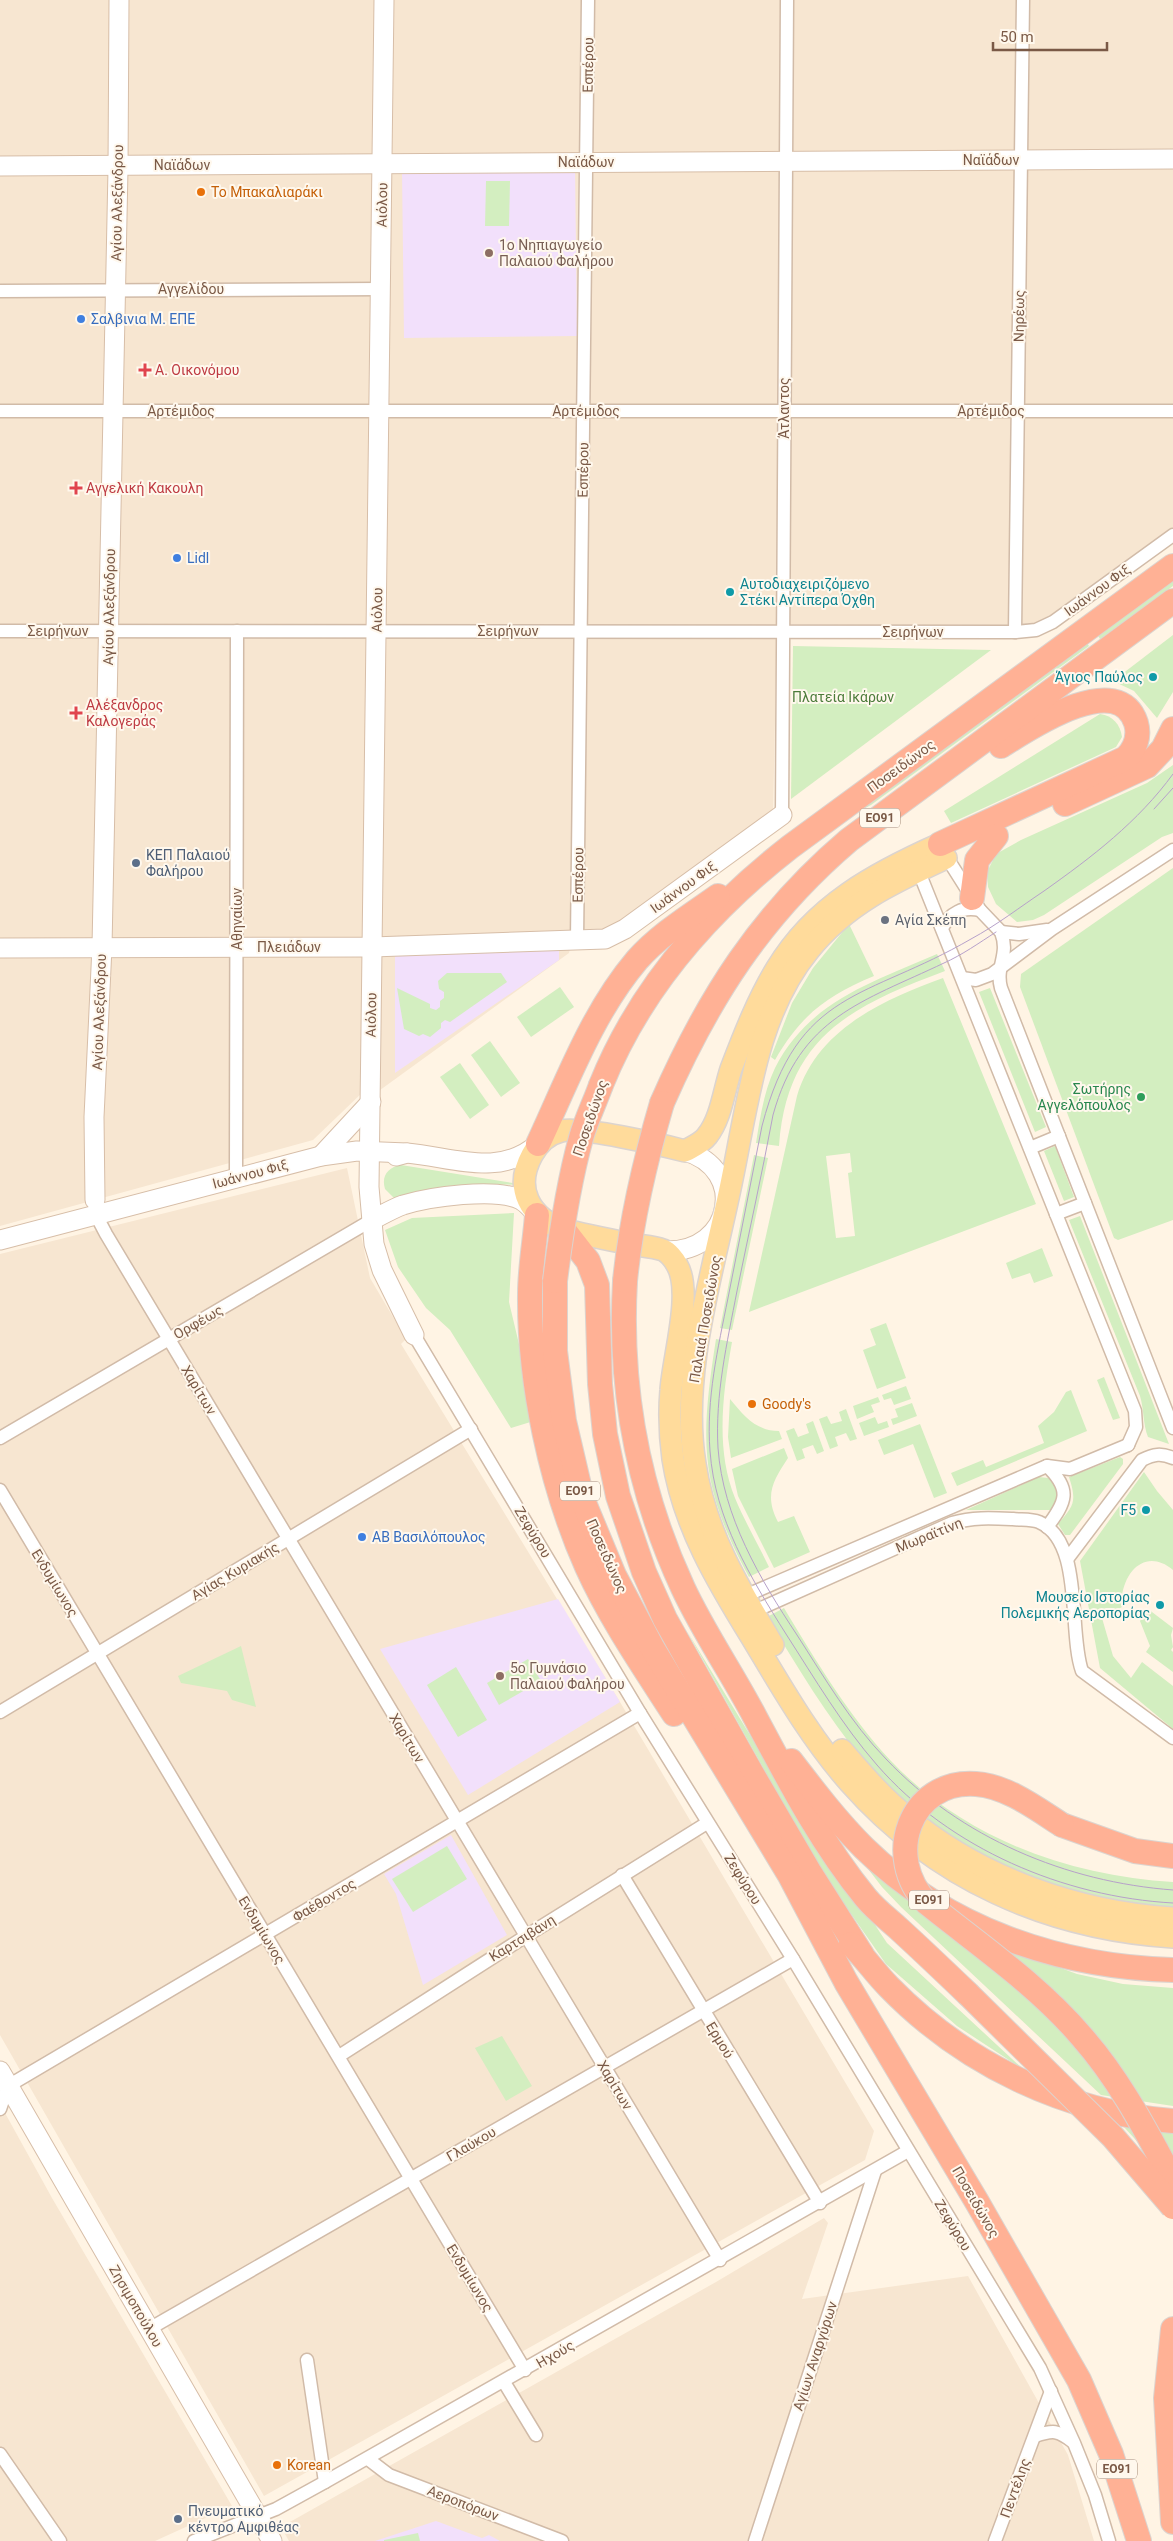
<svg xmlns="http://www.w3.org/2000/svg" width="1173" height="2541" font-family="Roboto,sans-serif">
<rect width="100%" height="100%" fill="#fff4e4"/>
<g fill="#f7e6d1">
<path d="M0 0H384L377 631 0 632Z"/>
<path d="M389 0H1173V529L1050 618 1035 625 1015 627 777 624 773 816 604 934 573 935 569 953 376 1093Z"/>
<path d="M0 635 366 637 363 952 365 1090 313 1140 0 1226Z"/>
<path d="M347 1168 370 1278 406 1339 401 1344 620 1702 874 2131 865 2160 264 2496 0 2035V1254Z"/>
<path d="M0 2104 52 2198 232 2506 155 2541H0Z"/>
<path d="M824 2218 828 2223 802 2299 968 2276 1068 2455 1094 2541H289L281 2527 716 2282Z"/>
</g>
<g fill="#f2e0fb">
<path d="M575 167 577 336 404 338 402 170Z"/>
<path d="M559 948V960L395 1073V952Z"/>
<path d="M558 1599 620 1702 468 1795 380 1649Z"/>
<path d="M451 1835 507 1935 423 1985 396 1894 384 1874Z"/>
<path d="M436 2521 482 2538 489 2535 500 2541H375Z"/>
</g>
<g fill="#d3eec0" fill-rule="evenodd">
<path d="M486 181H510L509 226H485Z"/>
<path d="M1173 575V586L1100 639 1096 632Z"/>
<path d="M1173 635V692L1157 718 1134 691 1113 681Z"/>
<path d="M1085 640 1089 646 871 805 848 817Z"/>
<path d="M793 646 991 650 791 799Z"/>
<path d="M1100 714C1113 716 1120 724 1122 737L1116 747 951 823 944 811Z"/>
<path d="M1173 765V833L1162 837 1044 915 1033 920 1017 922 996 904 988 887 987 872 996 854 1021 840 1147 783Z"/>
<path d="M1173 868V1220L1118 1240 1114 1238 1020 987 1021 974Z"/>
<path d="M849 924 874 976C826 996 801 1015 775 1060L771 1057 792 1003 813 968Z"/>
<path d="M937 954 945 971C852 1006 787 1036 779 1146L756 1143C760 1118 764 1091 775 1068 809 1001 873 982 937 954Z"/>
<path d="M447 973H501L507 982 450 1022 445 1020 441 1023V1028L430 1037 423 1034 419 1036 404 1029 397 988 430 1004V1008L436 1010 440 1007V1001L444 998V992L439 989 438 981Z"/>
<path d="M943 978 1036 1204 749 1312 797 1096C817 1029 883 1000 943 978ZM850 1153 852 1172 848 1173 855 1236 836 1238 826 1156Z"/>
<path d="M560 987 574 1007 531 1037 517 1017Z"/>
<path d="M990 988 1046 1127 1035 1132 979 992Z"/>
<path d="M490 1041 520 1083 501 1097 471 1055Z"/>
<path d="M460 1063 489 1105 470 1119 440 1077Z"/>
<path d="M1055 1146 1074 1197 1064 1201 1044 1151Z"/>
<path d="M754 1155 768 1158 732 1330 720 1328Z"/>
<path d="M401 1165 525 1185C480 1183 439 1187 395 1199L385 1189C381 1176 388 1167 401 1165Z"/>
<path d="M514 1213 509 1302 537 1420 511 1428 450 1330 426 1308 398 1267 385 1230 412 1218Z"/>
<path d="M1080 1216 1169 1444 1148 1437C1143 1425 1144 1409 1140 1396L1069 1220Z"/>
<path d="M1042 1248 1053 1276 1034 1283 1030 1273 1012 1279 1006 1263Z"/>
<path d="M886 1323 906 1378 877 1389 863 1350 876 1345 870 1329Z"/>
<path d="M716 1339 732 1342C723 1392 715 1449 735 1498 745 1522 758 1544 769 1567L749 1577C699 1485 700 1441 716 1339Z"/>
<path d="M1104 1377 1120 1418 1113 1420 1097 1380Z"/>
<path d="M906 1386 911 1399 894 1405 891 1398 884 1400 882 1395Z"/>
<path d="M1071 1390 1087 1431 957 1486 951 1473 983 1460 986 1467 1044 1443 1038 1426 1054 1412 1066 1392Z"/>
<path d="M878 1397 880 1402 871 1405 874 1412 857 1419 853 1406Z"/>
<path d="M730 1399C744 1416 756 1431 779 1431L782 1439 731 1458 728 1437Z"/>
<path d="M912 1403 917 1416 893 1425 891 1419 898 1417 895 1409Z"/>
<path d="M846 1409 857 1439 850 1441 846 1433 835 1437 838 1446 830 1449 819 1419 827 1416 831 1424 842 1421 839 1412Z"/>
<path d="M875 1417 878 1424 887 1421 889 1427 864 1436 859 1423Z"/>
<path d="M813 1421 824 1451 817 1454 813 1445 802 1449 805 1458 797 1461 786 1431 794 1428 798 1437 809 1433 806 1424Z"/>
<path d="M920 1424 947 1493 934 1498 913 1444 884 1455 878 1440Z"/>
<path d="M784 1448 788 1458C773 1481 764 1495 778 1522L794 1516 810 1552 774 1568 738 1496 732 1469Z"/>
<path d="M1120 1457 1123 1459V1464L1070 1535H1065L1058 1524C1074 1505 1077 1502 1069 1477Z"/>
<path d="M1144 1472 1157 1491 1173 1510V1570C1148 1549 1126 1568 1122 1596L1126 1602 1122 1607 1102 1618 1113 1656 1131 1678 1142 1662 1173 1686V1729L1100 1668 1080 1561Z"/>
<path d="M1039 1477 1048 1478C1057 1487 1058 1494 1055 1506L1050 1510H966Z"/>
<path d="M784 1608C816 1661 849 1716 891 1761 964 1838 1069 1876 1173 1882V1911C1145 1906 1102 1903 1076 1895 998 1869 916 1826 864 1761 827 1717 797 1666 767 1617Z"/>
<path d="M1148 1609 1173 1628 1171 1635 1173 1647 1171 1650 1173 1652V1672L1146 1652 1150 1646 1140 1621Z"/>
<path d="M687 1631 756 1745 887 1943 1024 2070 957 2026 886 1964 819 1868Z"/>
<path d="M241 1646 256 1707 232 1700 227 1691 181 1683 178 1676Z"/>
<path d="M528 1659 541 1681 499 1705 487 1683Z"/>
<path d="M456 1667 487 1720 458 1737 427 1685Z"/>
<path d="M447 1846 467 1879 413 1912 392 1879Z"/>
<path d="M855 1852 1001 1946 1077 1974 1123 1984 1173 1988V2106L1101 2095 901 1907 882 1887Z"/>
<path d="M502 2036 532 2086 506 2101 475 2048Z"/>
<path d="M1124 2127 1173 2132V2181Z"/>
<path d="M418 2533 420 2541H384V2540Z"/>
</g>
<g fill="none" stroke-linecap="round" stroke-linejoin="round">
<g stroke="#d1bba8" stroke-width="15">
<g id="street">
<path d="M0 291 381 289"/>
<path d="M0 411H1173"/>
<path d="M0 631 1015 632 1036 630 1053 622 1173 535"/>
<path d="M1015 632 1023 0"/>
<path d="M782 815 787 0"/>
<path d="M944 853 980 910 1001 932C1010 955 995 966 1001 988L1173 1428"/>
<path d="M917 867 1135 1411 1136 1427 1128 1445"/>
<path d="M942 928C950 913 963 906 980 910"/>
<path d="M1001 932 1019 934 1047 930"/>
<path d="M577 940 588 0"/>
<path d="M962 978 976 980 992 974 1052 929 1173 850"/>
<path d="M1030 1148 1059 1136"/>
<path d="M236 1178 237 631"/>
<path d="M96 1210V1215L106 1234 720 2260"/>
<path d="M1056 1214 1085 1203"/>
<path d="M414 1335 640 1713 793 1959 1040 2368 1074 2443 1095 2495 1109 2541"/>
<path d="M0 1438 372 1220"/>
<path d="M1047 1466C1072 1490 1066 1502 1047 1527"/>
<path d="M0 1490 525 2370"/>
<path d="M1068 1558 1142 1460C1154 1454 1161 1453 1173 1458"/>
<path d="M740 1598 1047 1466 1070 1469 1128 1445"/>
<path d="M748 1614 952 1523C973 1517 991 1518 1013 1519 1021 1520 1031 1519 1039 1522 1084 1541 1068 1632 1082 1671L1173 1738"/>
<path d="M0 1712 471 1429"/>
<path d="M622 1875 820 2203"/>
<path d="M339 2056 526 1936 707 1823"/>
<path d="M0 2109 8 2086 640 1713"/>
<path d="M149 2329 793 1959"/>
<path d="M307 2360 325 2482"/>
<path d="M504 2382 536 2435"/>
<path d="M1035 2436C1053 2430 1058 2430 1073 2442"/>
<path d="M0 2454 60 2541"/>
<path d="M368 2459 389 2475 562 2541"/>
<path d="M194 2541 276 2509 325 2482 908 2151"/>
<path d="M755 2541 875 2171"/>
<path d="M995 2541 1051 2391"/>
</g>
</g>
<g stroke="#d7bea8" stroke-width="21">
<g id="secondary">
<path d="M384 0 369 1187 374 1244 382 1270 414 1335"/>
<path d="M0 166 1173 159"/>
<path d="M0 948 372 947 605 939 625 929 782 815"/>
<path d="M321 1156 371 1102"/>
<path d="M396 1156 407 1153C453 1157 499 1178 538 1144"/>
<path d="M95 1200 94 1117 102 947 118 169 119 0"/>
<path d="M372 1220C382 1215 392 1209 403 1205 429 1197 496 1187 521 1200 526 1203 531 1208 535 1213"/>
<path d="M0 1240 321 1156 357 1151 407 1153"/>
<path d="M665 1251C734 1253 748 1169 685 1151"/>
<path d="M0 2071 272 2541"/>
</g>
</g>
<g stroke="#dcd4cf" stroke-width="24">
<g id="primary">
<path d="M940 844C875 873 815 905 777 968 758 999 744 1035 731 1069 724 1090 721 1119 707 1136 702 1143 692 1147 685 1151 662 1145 581 1126 561 1131 548 1134 538 1144 532 1155 514 1188 529 1217 564 1230 584 1234 605 1239 626 1243 638 1246 652 1246 663 1250 668 1252 674 1259 677 1265 693 1292 673 1358 671 1390 669 1413 670 1437 673 1459 683 1525 718 1583 752 1638 782 1688 811 1739 850 1783 935 1879 1047 1929 1173 1937"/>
<path d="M773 1645C739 1588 705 1532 695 1464 680 1372 714 1270 732 1179 748 1102 757 1013 809 950 846 904 894 882 946 858"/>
<path d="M842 1750C862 1773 882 1797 906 1816 980 1878 1078 1912 1173 1918"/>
</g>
</g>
<g stroke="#dcd4cf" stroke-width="26">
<g id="highway">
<path d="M1065 804 1147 766 1163 749 1173 729"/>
<path d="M940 844 1126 758C1135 749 1140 737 1136 723 1118 668 1028 729 1001 746"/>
<path d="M972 898 977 860 996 836"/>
<path d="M601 1085C640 988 708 911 790 847L1173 566"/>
<path d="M662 1103C708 998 761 915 849 840L1173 601"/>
<path d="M538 1144C567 1082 592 1013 637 960 660 934 690 916 718 896"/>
<path d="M537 1215C535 1241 530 1268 530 1294 529 1383 551 1486 587 1567 610 1618 643 1666 674 1714"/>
<path d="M564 1230 588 1261 597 1285 600 1384 605 1434 618 1496 644 1572 665 1619 751 1772 810 1873 862 1955"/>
<path d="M555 1281V1351L564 1421 582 1498 614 1575 653 1649 789 1874 846 1982 977 2202 1079 2380 1111 2454 1139 2541"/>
<path d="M625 1281C619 1387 638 1491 683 1588 704 1633 732 1673 755 1717 788 1779 821 1843 866 1898 876 1910 888 1919 899 1929 922 1950 945 1972 968 1994"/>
<path d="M791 1761C814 1791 837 1821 864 1848 947 1929 1059 1967 1173 1970"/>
<path d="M1062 1825 1135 1851 1173 1856"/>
<path d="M851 1944C865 1958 876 1974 889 1987 964 2064 1066 2113 1173 2121"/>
<path d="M1173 2329 1166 2398 1173 2522"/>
</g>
</g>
<use href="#street" stroke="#fff" stroke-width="12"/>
<use href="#secondary" stroke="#fff" stroke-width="19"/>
<use href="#primary" stroke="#ffdb9b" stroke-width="21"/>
<use href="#highway" stroke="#ffb195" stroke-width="24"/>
<g stroke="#b7a1ca" stroke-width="1">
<path d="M1173 774C1138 822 1092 857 1044 891 1020 907 997 925 971 939 866 1000 798 988 762 1126 751 1183 739 1241 728 1298 718 1348 706 1399 710 1451 715 1519 750 1577 786 1634 815 1679 842 1725 877 1765 950 1849 1064 1897 1173 1903"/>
<path d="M1154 809 1173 788"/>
<path d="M996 932C979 943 962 955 944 963 862 1002 800 1017 773 1115 762 1174 749 1232 737 1291 727 1343 715 1395 718 1448 723 1517 760 1579 797 1635 824 1677 851 1723 886 1759 961 1838 1066 1882 1173 1890"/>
</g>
<g stroke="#dcd4cf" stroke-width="26" stroke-linecap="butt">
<g id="highway-bridge">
<path d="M555 1281C561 1233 568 1185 581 1138 586 1120 595 1102 601 1085"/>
<path d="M625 1281C631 1220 645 1161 662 1103"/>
<path d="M1062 1825C1037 1809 1007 1786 976 1784 909 1779 883 1858 927 1903 979 1945 1038 1985 1082 2037 1120 2080 1146 2131 1173 2181"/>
<path d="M968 1994 1113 2137 1173 2207"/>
</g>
</g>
<use href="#highway-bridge" stroke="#ffb195" stroke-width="24"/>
</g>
<g fill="#e8710a" stroke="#fff8ed" stroke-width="2">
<circle cx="201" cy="192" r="5"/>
<circle cx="752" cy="1404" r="5"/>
<circle cx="277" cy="2465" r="5"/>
</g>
<g fill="#8d6e63" stroke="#fff8ed" stroke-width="2">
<circle cx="489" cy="253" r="5"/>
<circle cx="500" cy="1676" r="5"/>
</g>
<g fill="#3f7fe0" stroke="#fff8ed" stroke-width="2">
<circle cx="81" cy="319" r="5"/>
<circle cx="177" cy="558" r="5"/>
<circle cx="362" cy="1537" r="5"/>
</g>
<g fill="#e0444e" stroke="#fff8ed" stroke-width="2">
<path d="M142.5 362.5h5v5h5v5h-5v5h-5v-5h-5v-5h5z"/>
<path d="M73.5 480.5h5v5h5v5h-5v5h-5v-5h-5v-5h5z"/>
<path d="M73.5 705.5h5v5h5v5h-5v5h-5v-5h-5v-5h5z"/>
</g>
<g fill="#0f9aa8" stroke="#fff8ed" stroke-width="2">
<circle cx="730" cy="592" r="5"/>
<circle cx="1153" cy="677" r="5"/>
<circle cx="1146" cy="1510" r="5"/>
<circle cx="1160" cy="1605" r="5"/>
</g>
<g fill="#5c6f8a" stroke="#fff8ed" stroke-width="2">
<circle cx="136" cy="863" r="5"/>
<circle cx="178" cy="2519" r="5"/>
</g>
<circle fill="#6b7280" stroke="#fff8ed" stroke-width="2" cx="885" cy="920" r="5"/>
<circle fill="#2e9e5b" stroke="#fff8ed" stroke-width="2" cx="1141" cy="1097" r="5"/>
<g text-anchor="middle" stroke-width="4" stroke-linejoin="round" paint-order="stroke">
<g fill="#fff8ed" stroke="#a28978" stroke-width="1">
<rect x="860" y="808.5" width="40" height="19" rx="4"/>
<rect x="560" y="1481.5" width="40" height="19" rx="4"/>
<rect x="909" y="1890.5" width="40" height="19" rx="4"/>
<rect x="1097" y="2459.5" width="40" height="19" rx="4"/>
</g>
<g font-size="12" font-weight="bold" fill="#7a5946">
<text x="880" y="822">ΕΟ91</text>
<text x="580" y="1495">ΕΟ91</text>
<text x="929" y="1904">ΕΟ91</text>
<text x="1117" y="2473">ΕΟ91</text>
</g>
<g font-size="14" fill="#7a5946" stroke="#fff8ed">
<text transform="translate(588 65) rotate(-89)" y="5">Εσπέρου</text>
<text x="991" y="165">Ναϊάδων</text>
<text x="586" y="167">Ναϊάδων</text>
<text x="182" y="170">Ναϊάδων</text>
<text transform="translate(117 203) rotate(-89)" y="5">Αγίου Αλεξάνδρου</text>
<text transform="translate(382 205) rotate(-89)" y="5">Αιόλου</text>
<text x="191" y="294">Αγγελίδου</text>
<text transform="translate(1019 316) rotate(-89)" y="5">Νηρέως</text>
<text transform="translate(784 408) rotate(-90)" y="5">Άτλαντος</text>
<text x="181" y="416">Αρτέμιδος</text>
<text x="586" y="416">Αρτέμιδος</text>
<text x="991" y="416">Αρτέμιδος</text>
<text transform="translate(583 470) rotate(-89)" y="5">Εσπέρου</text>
<text transform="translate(1097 590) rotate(-36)" y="5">Ιωάννου Φιξ</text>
<text transform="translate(109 607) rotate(-89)" y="5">Αγίου Αλεξάνδρου</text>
<text transform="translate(377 610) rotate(-89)" y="5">Αιόλου</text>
<text x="58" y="636">Σειρήνων</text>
<text x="508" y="636">Σειρήνων</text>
<text x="913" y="637">Σειρήνων</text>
<text transform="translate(901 766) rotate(-36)" y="5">Ποσειδώνος</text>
<text transform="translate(578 875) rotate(-89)" y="5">Εσπέρου</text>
<text transform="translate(683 887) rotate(-36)" y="5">Ιωάννου Φιξ</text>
<text transform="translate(237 919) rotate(-90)" y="5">Αθηναίων</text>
<text x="289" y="952">Πλειάδων</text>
<text transform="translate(99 1012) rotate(-88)" y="5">Αγίου Αλεξάνδρου</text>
<text transform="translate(371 1015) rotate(-89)" y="5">Αιόλου</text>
<text transform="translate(590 1118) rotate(-71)" y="5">Ποσειδώνος</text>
<text transform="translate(250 1174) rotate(-15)" y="5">Ιωάννου Φιξ</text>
<text transform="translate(705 1319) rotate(-80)" y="5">Παλαιά Ποσειδώνος</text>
<text transform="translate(198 1322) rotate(-30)" y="5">Ορφέως</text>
<text transform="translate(199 1390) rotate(59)" y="5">Χαρίτων</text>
<text transform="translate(533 1532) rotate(59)" y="5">Ζεφύρου</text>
<text transform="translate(929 1535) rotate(-22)" y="5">Μωραϊτίνη</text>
<text transform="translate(607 1556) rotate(66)" y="5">Ποσειδώνος</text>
<text transform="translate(235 1571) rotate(-31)" y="5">Αγίας Κυριακής</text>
<text transform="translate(55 1583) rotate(59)" y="5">Ενδυμίωνος</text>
<text transform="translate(407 1738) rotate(59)" y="5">Χαρίτων</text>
<text transform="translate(743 1879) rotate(58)" y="5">Ζεφύρου</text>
<text transform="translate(324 1900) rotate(-31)" y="5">Φαέθοντος</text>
<text transform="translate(262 1930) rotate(59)" y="5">Ενδυμίωνος</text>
<text transform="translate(522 1938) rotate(-32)" y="5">Καρτσιβάνη</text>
<text transform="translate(720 2040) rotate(59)" y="5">Ερμού</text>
<text transform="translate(615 2085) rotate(59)" y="5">Χαρίτων</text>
<text transform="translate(471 2144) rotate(-30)" y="5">Γλαύκου</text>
<text transform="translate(976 2202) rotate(60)" y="5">Ποσειδώνος</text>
<text transform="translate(953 2225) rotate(59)" y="5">Ζεφύρου</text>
<text transform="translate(470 2278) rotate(59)" y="5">Ενδυμίωνος</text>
<text transform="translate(136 2306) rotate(60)" y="5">Ζησιμοπούλου</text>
<text transform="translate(555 2354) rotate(-30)" y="5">Ηχούς</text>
<text transform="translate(815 2356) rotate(-72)" y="5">Αγίων Αναργύρων</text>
<text transform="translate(1015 2488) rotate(-70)" y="5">Πεντέλης</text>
<text transform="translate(463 2503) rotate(21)" y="5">Αεροπόρων</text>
</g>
<g font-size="14" fill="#c56008" stroke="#fff8ed" text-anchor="start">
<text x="211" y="197">Το Μπακαλιαράκι</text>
<text x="762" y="1409">Goody's</text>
<text x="287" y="2470">Korean</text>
</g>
<g font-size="14" fill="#785e54" stroke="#fff8ed" text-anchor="start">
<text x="499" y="250">1ο Νηπιαγωγείο<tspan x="499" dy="16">Παλαιού Φαλήρου</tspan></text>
<text x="510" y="1673">5ο Γυμνάσιο<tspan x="510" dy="16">Παλαιού Φαλήρου</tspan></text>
</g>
<g font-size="14" fill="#366cbe" stroke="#fff8ed" text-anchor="start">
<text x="91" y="324">Σαλβινια Μ. ΕΠΕ</text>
<text x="187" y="563">Lidl</text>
<text x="372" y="1542">ΑΒ Βασιλόπουλος</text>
</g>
<g font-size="14" fill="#be3a42" stroke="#fff8ed" text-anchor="start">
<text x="155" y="375">Α. Οικονόμου</text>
<text x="86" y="493">Αγγελική Κακουλη</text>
<text x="86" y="710">Αλέξανδρος<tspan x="86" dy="16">Καλογεράς</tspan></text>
</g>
<g font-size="14" fill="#0d838f" stroke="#fff8ed" text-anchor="end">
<text x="740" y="589" text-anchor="start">Αυτοδιαχειριζόμενο<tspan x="740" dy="16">Στέκι Αντίπερα Όχθη</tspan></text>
<text x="1143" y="682">Άγιος Παύλος</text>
<text x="1136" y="1515">F5</text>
<text x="1150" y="1602">Μουσείο Ιστορίας<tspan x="1150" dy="16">Πολεμικής Αεροπορίας</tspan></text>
</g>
<g font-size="14" fill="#4c7b3a" stroke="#fff8ed">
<text x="843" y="702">Πλατεία Ικάρων</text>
</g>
<g font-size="14" fill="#4e5e75" stroke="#fff8ed" text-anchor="start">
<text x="146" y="860">ΚΕΠ Παλαιού<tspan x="146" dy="16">Φαλήρου</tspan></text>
<text x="188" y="2516">Πνευματικό<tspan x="188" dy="16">κέντρο Αμφιθέας</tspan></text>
</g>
<g font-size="14" fill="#5b616d" stroke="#fff8ed" text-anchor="start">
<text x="895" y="925">Αγία Σκέπη</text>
</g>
<g font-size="14" fill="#27864d" stroke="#fff8ed" text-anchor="end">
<text x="1131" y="1094">Σωτήρης<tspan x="1131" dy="16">Αγγελόπουλος</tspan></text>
</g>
</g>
<path d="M993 42v8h114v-8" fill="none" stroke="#7a5946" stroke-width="2.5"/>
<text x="1000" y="42" font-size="15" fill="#7a5946" stroke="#fff8ed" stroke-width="4" paint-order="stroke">50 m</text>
</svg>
